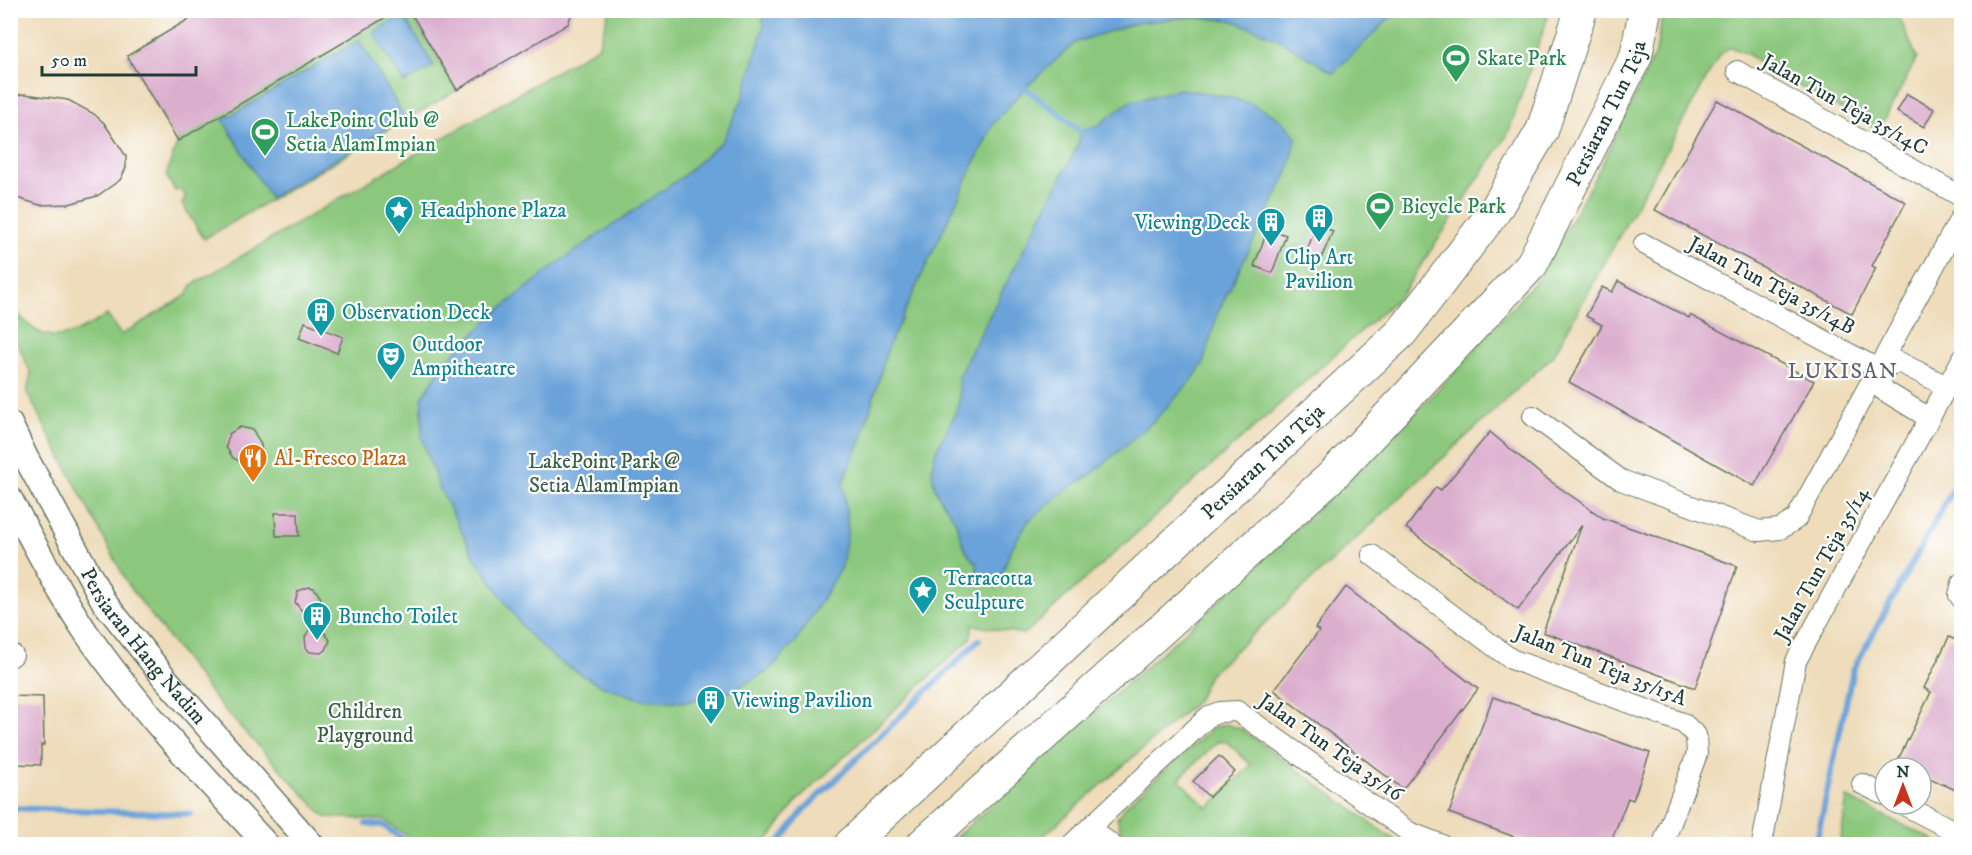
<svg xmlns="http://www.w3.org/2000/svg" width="1972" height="855" font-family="'IM FELL DW Pica',serif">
<rect width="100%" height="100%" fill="#fff"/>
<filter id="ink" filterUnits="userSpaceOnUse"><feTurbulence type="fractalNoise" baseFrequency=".0167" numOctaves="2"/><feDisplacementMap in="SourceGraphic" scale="12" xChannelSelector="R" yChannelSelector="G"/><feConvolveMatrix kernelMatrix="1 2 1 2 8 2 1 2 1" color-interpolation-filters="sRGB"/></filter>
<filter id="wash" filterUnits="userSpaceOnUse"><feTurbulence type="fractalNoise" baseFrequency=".008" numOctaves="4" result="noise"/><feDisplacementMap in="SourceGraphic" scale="24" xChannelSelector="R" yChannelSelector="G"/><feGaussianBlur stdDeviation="1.35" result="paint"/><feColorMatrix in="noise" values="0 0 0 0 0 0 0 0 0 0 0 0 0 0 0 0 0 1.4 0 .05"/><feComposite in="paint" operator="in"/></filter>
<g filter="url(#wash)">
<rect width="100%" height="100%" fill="#eedcba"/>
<g fill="#8bc87d" stroke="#558258" stroke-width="1.5" fill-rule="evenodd">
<path d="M204 11H409L457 90 204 239 182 204 186 196 180 190 175 191 166 175 178 141 127 56Z"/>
<path d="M609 11H1550L1508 134 1402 294 1029 630 1023 634 973 625 970 639 797 801 765 844H419L384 820 325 817 218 703 129 586 27 393 31 373 11 329 10 303C41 348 63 342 107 315L121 335 187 295 192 285 598 47Z"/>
<path d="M1663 11H1897L1917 58 1879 130 1760 65 1751 56 1730 47 1720 54 1553 356 1209 675 1197 701 1034 844H948L1198 620 1366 463 1454 373 1540 276 1600 168 1656 52Z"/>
<path d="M1225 724 1241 729 1400 844H1130L1122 835 1117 818 1126 805 1213 728ZM1217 742H1227L1251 765 1208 808 1179 779Z"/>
<path d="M1847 798 1942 844H1840Z"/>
</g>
<g fill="#6ba3d9" stroke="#457086" stroke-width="1.5">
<path d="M761 11H1397L1333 73 1277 38 1231 20 1189 17 1136 23 1076 42 1025 88 993 124 888 347 862 438 843 482 848 529 842 565 821 601 796 641 767 672 730 692 685 702 640 699 598 684 558 661 525 631 473 554 438 485 422 438V398L444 363 493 315 558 263 682 177 723 140 743 98 764 25Z"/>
<path d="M403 15 434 66 404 83 373 32Z"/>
<path d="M359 40 405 118 270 198 223 120Z"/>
<path d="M1180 89C1218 94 1275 102 1296 138L1289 170 1218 312 1203 364 1192 380 1155 420 1093 473 1069 488 1028 521 1011 549 998 584H977V563C963 553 962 538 956 523 948 505 937 502 933 479 928 448 951 432 958 405 961 397 958 385 958 377L1078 145 1081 130 1097 126 1129 102Z"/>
</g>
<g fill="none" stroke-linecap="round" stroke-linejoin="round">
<g stroke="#6ba3d9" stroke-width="6">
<path d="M1023 83 1025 88 1086 135"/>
<path d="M10 808 190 814"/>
<path d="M366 824 383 825 409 844"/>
<path d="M778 844 804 810 979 640"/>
<path d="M1816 844 1853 670 1962 473"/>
</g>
</g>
<g id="blocks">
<g fill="#dcaece">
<path d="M204 10H398L178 141 127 56Z"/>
<path d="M409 10H573L568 24 457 90Z"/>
<path d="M25 94 68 100 94 114 104 123 126 156V168L120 180 97 196 69 204 40 205 10 196V96Z"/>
<path d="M1907 94 1934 109 1924 127 1897 112Z"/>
<path d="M1717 100 1906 202 1872 266 1876 268 1852 314 1655 210Z"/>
<path d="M1317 225 1333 231 1320 261 1305 255Z"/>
<path d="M1268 229 1286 235 1272 273 1254 266Z"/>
<path d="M1618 281 1689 318 1690 315 1814 381 1754 486 1569 382 1602 325 1586 316 1602 287 1612 292Z"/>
<path d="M305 322 343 337 337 353 299 338Z"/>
<path d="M240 427 253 430 261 445 262 454 252 456 248 465 233 458 226 447 229 434Z"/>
<path d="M1490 432 1543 476 1603 518 1737 566 1695 688 1543 632 1582 525 1518 610 1406 528 1436 487 1441 490Z"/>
<path d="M275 513H298L299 536H276Z"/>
<path d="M309 587 314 588 321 598 314 614 301 610 295 602 298 591Z"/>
<path d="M1346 587 1478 689 1403 789 1274 690 1319 631 1315 628Z"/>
<path d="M311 627 323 631 330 640 326 650 321 653 310 652 306 648 305 637Z"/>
<path d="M1949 637 1962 643V793L1921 774V768H1909L1897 762 1931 692 1924 688Z"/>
<path d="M10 696 43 697 44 745H41V765L17 764V754H10Z"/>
<path d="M1493 697 1650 753 1633 800 1628 798 1610 844H1534L1449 813Z"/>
<path d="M1219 756 1235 772 1209 797 1193 781Z"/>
</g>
</g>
</g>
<g filter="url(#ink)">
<use href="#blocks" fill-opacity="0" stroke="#677563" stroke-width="1.5"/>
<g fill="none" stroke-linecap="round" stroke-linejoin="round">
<g stroke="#677563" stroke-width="22">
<g id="minor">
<path d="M1737 71 1962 197"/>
<path d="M1644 244 1878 369 1899 362 1946 386"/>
<path d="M1878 369 1883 390 1929 418"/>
<path d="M1533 416 1621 480 1759 531 1780 529 1796 519 1962 215"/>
<path d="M1372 555 1511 659 1683 723 1696 735 1697 754 1663 844"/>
<path d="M1962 583 1959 595 1962 599"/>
<path d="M10 657 13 655"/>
<path d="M1862 784 1885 795"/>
<path d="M1902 804 1962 835"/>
<path d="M1090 829 1111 844"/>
<path d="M1072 844 1209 716 1220 712 1237 711 1409 832 1440 844"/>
<path d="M1762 844 1796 661 1962 359"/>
</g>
</g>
<g stroke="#677563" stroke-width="27">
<g id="tertiary">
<path id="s1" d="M10 424 26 458 104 602 164 677 311 844"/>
<path d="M10 499C35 545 58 591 87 634 140 710 204 777 266 844"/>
</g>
</g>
<g stroke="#677563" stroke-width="34">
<g id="primary">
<path id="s2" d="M851 844 1402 332 1494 212 1542 131 1581 10"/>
<path id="s3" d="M923 844 1332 476 1532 264 1636 56 1645 10"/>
</g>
</g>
<use href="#minor" stroke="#fff" stroke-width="20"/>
<use href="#tertiary" stroke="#fff" stroke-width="24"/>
<use href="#primary" stroke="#fff" stroke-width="32"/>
</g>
</g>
<defs>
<g id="stadium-pin" transform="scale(1.5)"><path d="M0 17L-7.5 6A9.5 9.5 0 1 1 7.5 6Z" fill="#2e9e5b" stroke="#fff"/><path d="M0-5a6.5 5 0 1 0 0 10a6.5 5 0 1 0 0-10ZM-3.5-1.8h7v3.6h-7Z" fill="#fff"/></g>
<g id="sight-pin" transform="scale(1.5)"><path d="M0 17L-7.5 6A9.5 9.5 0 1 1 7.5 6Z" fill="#0f9aa8" stroke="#fff"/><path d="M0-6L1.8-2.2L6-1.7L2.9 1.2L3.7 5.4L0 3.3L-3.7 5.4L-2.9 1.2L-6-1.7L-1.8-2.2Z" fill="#fff"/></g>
<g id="building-pin" transform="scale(1.5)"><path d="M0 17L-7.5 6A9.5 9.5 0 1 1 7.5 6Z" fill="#0f9aa8" stroke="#fff"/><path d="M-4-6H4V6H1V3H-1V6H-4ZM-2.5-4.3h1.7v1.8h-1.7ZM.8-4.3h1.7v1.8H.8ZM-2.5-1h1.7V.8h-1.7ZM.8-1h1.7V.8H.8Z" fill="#fff"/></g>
<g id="theatre-pin" transform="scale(1.5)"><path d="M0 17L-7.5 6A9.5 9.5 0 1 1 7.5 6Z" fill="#0f9aa8" stroke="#fff"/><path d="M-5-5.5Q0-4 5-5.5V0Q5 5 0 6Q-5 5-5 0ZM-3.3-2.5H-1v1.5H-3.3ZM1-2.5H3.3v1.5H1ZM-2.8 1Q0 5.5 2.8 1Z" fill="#fff"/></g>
<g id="restaurant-pin" transform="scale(1.5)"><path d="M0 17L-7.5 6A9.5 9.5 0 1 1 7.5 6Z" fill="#e8710a" stroke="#fff"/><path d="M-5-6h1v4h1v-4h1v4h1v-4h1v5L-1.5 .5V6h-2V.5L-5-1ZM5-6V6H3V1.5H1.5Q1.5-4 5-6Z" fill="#fff"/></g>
</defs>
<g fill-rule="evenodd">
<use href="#stadium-pin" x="1456" y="58"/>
<use href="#stadium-pin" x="265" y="132"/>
<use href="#stadium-pin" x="1380" y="206"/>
<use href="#sight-pin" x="399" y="210"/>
<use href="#building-pin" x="1319" y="218"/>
<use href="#building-pin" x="1271" y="222"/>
<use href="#building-pin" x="321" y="312"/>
<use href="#theatre-pin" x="391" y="356"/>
<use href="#restaurant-pin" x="253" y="458"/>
<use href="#sight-pin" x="923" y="590"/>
<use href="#building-pin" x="317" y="616"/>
<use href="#building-pin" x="711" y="700"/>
</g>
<g text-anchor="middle" stroke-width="4.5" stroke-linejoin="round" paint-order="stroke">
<g font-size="21" fill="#27864d" stroke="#fff" text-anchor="start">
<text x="1477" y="65">Skate Park</text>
<text x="286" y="127">LakePoint Club @<tspan x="286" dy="24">Setia AlamImpian</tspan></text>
<text x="1401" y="213">Bicycle Park</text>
</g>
<g font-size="21" fill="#1f3d34" stroke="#fff">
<text transform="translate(1845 104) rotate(29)" y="7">Jalan Tun Teja 35/14C</text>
<text dy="7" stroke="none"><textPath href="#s3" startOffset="1010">Persiaran Tun Teja</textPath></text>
<text transform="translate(1772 285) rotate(28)" y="7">Jalan Tun Teja 35/14B</text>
<text dy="7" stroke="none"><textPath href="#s2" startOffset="562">Persiaran Tun Teja</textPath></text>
<text transform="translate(1821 564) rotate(-61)" y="7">Jalan Tun Teja 35/14</text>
<text dy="7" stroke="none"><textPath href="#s1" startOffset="260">Persiaran Hang Nadim</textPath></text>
<text transform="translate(1601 665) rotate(22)" y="7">Jalan Tun Teja 35/15A</text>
<text transform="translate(1331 747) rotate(35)" y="7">Jalan Tun Teja 35/16</text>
</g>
<g font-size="21" fill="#0d838f" stroke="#fff" text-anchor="start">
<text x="420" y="217">Headphone Plaza</text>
<text x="1250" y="229" text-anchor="end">Viewing Deck</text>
<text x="1319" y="264" text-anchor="middle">Clip Art<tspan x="1319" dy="24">Pavilion</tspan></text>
<text x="342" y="319">Observation Deck</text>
<text x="412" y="351">Outdoor<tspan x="412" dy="24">Ampitheatre</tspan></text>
<text x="944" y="585">Terracotta<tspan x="944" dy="24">Sculpture</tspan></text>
<text x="338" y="623">Buncho Toilet</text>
<text x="732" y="707">Viewing Pavilion</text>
</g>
<g font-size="21" fill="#c56008" stroke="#fff" text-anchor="start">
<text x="274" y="465">Al-Fresco Plaza</text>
</g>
<g font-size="21" fill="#3a6046" stroke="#fff">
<text x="604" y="468">LakePoint Park @<tspan x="604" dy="24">Setia AlamImpian</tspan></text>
<text x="365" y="718">Children<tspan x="365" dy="24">Playground</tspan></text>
</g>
<g font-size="22" letter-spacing="1.5" fill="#61656a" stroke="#fff">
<text x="1843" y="378">LUKISAN</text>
</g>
</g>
<rect width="1972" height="855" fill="none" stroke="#fff" stroke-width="36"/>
<g transform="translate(1903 786)"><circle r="28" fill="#ffffff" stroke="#a5b1ae" stroke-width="1.5"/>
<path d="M0-4.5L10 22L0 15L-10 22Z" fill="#c8321e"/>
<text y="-9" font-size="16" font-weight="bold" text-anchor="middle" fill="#1f3d34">N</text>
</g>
<path d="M42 66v9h154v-9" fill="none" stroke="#1f3d34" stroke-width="3"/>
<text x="51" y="66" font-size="18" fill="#1f3d34" stroke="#ffffff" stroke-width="4.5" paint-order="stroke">50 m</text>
</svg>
